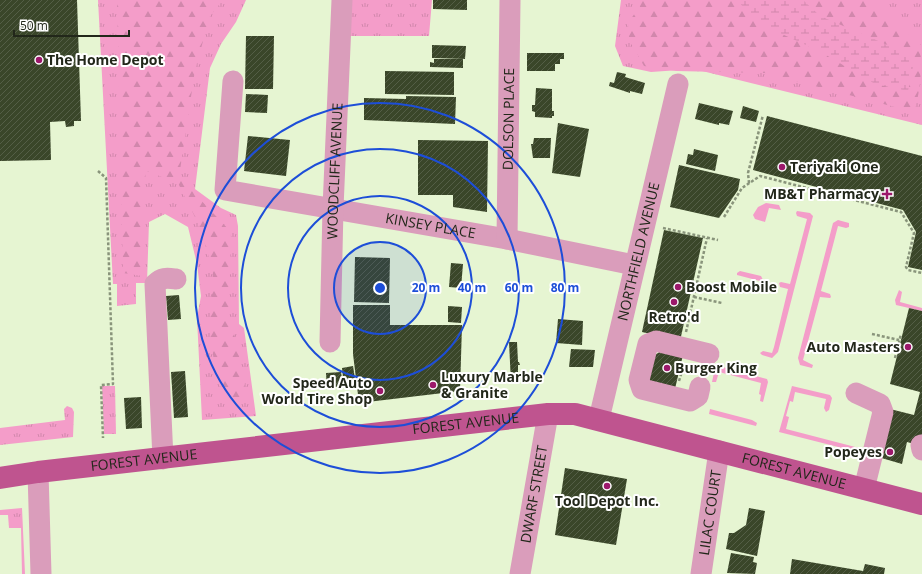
<svg xmlns="http://www.w3.org/2000/svg" width="922" height="574" font-family="'Open Sans',sans-serif">
<defs>
<pattern id="grass-tufts" width="24" height="20" patternUnits="userSpaceOnUse"><rect width="24" height="20" fill="#f49dc9"/><path d="M3 7l-1-3M5 7V3M7 7l1-3M15 17l-1-3M17 17v-4M19 17l1-3" fill="none" stroke="#d187ac"/></pattern>
<pattern id="forest-firs" width="22" height="20" patternUnits="userSpaceOnUse"><rect width="22" height="20" fill="#f49dc9"/><path d="M5 1l3.5 6h-7zM16 11l3.5 6h-7z" fill="#d187ac"/></pattern>
<pattern id="wetland-marsh" width="20" height="14" patternUnits="userSpaceOnUse"><rect width="20" height="14" fill="#f49dc9"/><path d="M1 5h8M5 5V1M11 12h8M15 12V8" fill="none" stroke="#d187ac"/></pattern>
<pattern id="building-hatch" width="6" height="6" patternUnits="userSpaceOnUse"><rect width="6" height="6" fill="#3a4629"/><path d="M-1 1l2-2M0 6l6-6M5 7l2-2" fill="none" stroke="#545e46"/></pattern>
</defs>
<rect width="100%" height="100%" fill="#e6f5d2"/>
<g fill="url(#grass-tufts)">
<path d="M98 0H246L236 22 221 44 210 68 195 189 221 208 236 215 238 226 239 324 244 328 256 416 202 420 197 318 201 296 197 264 188 227 165 214 149 222 147 283H136V304L117 306V284H113Z"/>
<path d="M345 0H432L429 36H349Z"/>
<path d="M621 0H922V125L694 69 651 72 623 66 615 46Z"/>
<path d="M102 386H115L116 434H104Z"/>
<path d="M67 406 72 408 74 412 73 437 0 445V428L65 420 64 409Z"/>
<path d="M22 508 25 574H22L21 528H9L8 515H0V510Z"/>
</g>
<g fill="url(#forest-firs)">
<path d="M117 0H223L210 16 195 70 179 177 231 232 229 312 245 382 243 396 225 401 215 370 210 331 213 270 199 225 178 183 146 171 143 196 142 276 123 273Z"/>
<path d="M639 0H870L920 44C922 66 921 90 914 112L765 73 676 71 644 66 629 40 628 23 640 6Z"/>
</g>
<path fill="url(#wetland-marsh)" d="M735 0H803L820 16 904 52 913 67 908 91 875 84 821 52 771 29Z"/>
<g fill="#f49dc9">
<path d="M766 203 779 205 781 210 769 208 765 222 755 219 753 215 758 207Z"/>
<path d="M797 211 810 213 813 216 778 352 772 358 762 355 760 353 763 351 772 353 774 347 788 289 780 287 779 283 781 282 790 284 807 219 797 216 796 213Z"/>
<path d="M838 220 849 223V227L846 228 838 226 821 291 830 294 831 297 830 298 820 297 803 360 813 365 812 368 800 365 798 358 833 223Z"/>
<path d="M740 271 761 276 763 280 760 281 737 275V273Z"/>
<path d="M899 290 902 292 900 302 922 308V311L896 305 895 300Z"/>
<path d="M719 366 767 379 768 382 763 402 760 401 761 395 759 394 761 383 719 372 716 382H712L715 368Z"/>
<path d="M792 386 830 395 832 398 829 410 826 412 824 408 826 399 795 392 793 402 790 401 786 416 789 417 786 429 863 449 862 453 779 432Z"/>
<path d="M710 409 752 420 757 423 756 426 709 414Z"/>
</g>
<g fill="url(#building-hatch)">
<path d="M0 0H77L81 121H74V126L66 127 65 121 50 122 51 160 0 161Z"/>
<path d="M433 0H467V10L433 9Z"/>
<path d="M246 36H274L273 89H245Z"/>
<path d="M432 45 466 46 465 59 432 58Z"/>
<path d="M527 53H564V59H560V64H555V71H527Z"/>
<path d="M434 59H463V68L430 67V62L434 63Z"/>
<path d="M385 71 454 72V95L385 94Z"/>
<path d="M617 72 626 74 625 77 645 83 642 94 630 91V93L609 86 610 82 614 83Z"/>
<path d="M536 88 552 89V111H554V116H552V118L535 117V112L532 111V105H535Z"/>
<path d="M246 94 268 95 267 113 245 112Z"/>
<path d="M406 96 456 97 455 124 364 120V98L406 99Z"/>
<path d="M699 103 733 111 729 125 719 123V125L695 119Z"/>
<path d="M743 106 759 111 756 122 740 118Z"/>
<path d="M767 116 922 156V270L908 267 916 232 903 210 753 170Z"/>
<path d="M558 123 589 129 580 177 552 173Z"/>
<path d="M248 136 290 140 286 176 244 171Z"/>
<path d="M534 138H551L550 158H533L531 144H533Z"/>
<path d="M418 140 488 141 487 212 453 207V195H418Z"/>
<path d="M694 149 718 155 715 171 686 164 688 154 693 155Z"/>
<path d="M679 165 740 179 738 190 719 218 670 207Z"/>
<path d="M664 230 703 238 680 341 642 332Z"/>
<path d="M355 257 390 258 389 303 354 302Z"/>
<path d="M451 263 463 264 461 288 449 287Z"/>
<path d="M179 295 181 319 168 320 166 296Z"/>
<path d="M353 305H390V325H462L460 391 359 403 353 354Z"/>
<path d="M448 306 462 307 461 323 448 322Z"/>
<path d="M909 308 922 311V446L907 442 902 464 878 457 890 409 914 415 920 392 890 384Z"/>
<path d="M558 319 583 321 582 345 556 343Z"/>
<path d="M509 342H517L518 362H519L520 365H518V383H511Z"/>
<path d="M571 349 595 350 593 367H569Z"/>
<path d="M664 349 683 355 674 393 654 388 645 373 649 359Z"/>
<path d="M353 366 356 385 344 386 342 368Z"/>
<path d="M185 371 188 417 174 418 171 372Z"/>
<path d="M341 372 343 386 327 388 326 373Z"/>
<path d="M141 397 142 428 126 429 124 398Z"/>
<path d="M565 468 627 479 616 545 555 535Z"/>
<path d="M749 508 765 511 757 556 726 549 729 533H734L746 525Z"/>
<path d="M731 553 754 557 753 562 757 563 755 574 727 573Z"/>
<path d="M792 559 863 571 865 564 885 568 884 574H790Z"/>
</g>
<g fill="none" stroke-linecap="round" stroke-linejoin="round">
<g stroke="#89947b" stroke-width="2.5" stroke-dasharray="3 2" stroke-linecap="butt">
<path d="M98 171 106 178 113 384 101 385 103 438"/>
<path d="M749 183 748 173 763 115"/>
<path d="M724 217 742 188 760 176 901 212 914 233 906 267 908 270 922 273"/>
<path d="M663 228 718 240"/>
<path d="M694 297 722 303"/>
<path d="M686 332 707 238"/>
<path d="M872 334 899 340"/>
<path d="M895 358 901 334"/>
<path d="M679 381 684 365"/>
</g>
<g stroke="#da9dbb" stroke-width="21">
<path id="s1" d="M233 81 225 190 507 239 634 265"/>
<path id="s2" d="M507 239 510 0"/>
<path id="s3" d="M330 342 333 208 342 0"/>
<path d="M700 387 698 396 690 401 642 389 639 380 648 344 656 341 709 354"/>
<path d="M856 393 880 404 883 412 864 489"/>
<path id="s4" d="M599 419 678 84"/>
<path d="M921 445 922 450"/>
<path d="M163 459 155 284C162 277 167 278 176 279"/>
<path d="M38 472 41 574"/>
<path id="s5" d="M520 574 548 414"/>
<path id="s6" d="M701 574 719 451"/>
</g>
<path stroke="#bf548f" stroke-width="22" id="s7" d="M0 478 38 472 548 414H575L922 504"/>
</g>
<circle cx="380" cy="288" r="46" fill="#1d4ed8" fill-opacity=".12"/>
<g fill="none" stroke="#1d4ed8" stroke-width="2">
<circle cx="380" cy="288" r="46"/>
<circle cx="380" cy="288" r="92"/>
<circle cx="380" cy="288" r="139"/>
<circle cx="380" cy="288" r="185"/>
</g>
<g fill="#9c186b" stroke="#fff" stroke-width="1.5">
<circle cx="39" cy="60" r="4"/>
<circle cx="782" cy="167" r="4"/>
<path d="M885 188h4v4h4v4h-4v4h-4v-4h-4v-4h4z"/>
<circle cx="678" cy="287" r="4"/>
<circle cx="674" cy="302" r="4"/>
<circle cx="908" cy="347" r="4"/>
<circle cx="667" cy="368" r="4"/>
<circle cx="433" cy="385" r="4"/>
<circle cx="380" cy="391" r="4"/>
<circle cx="890" cy="452" r="4"/>
<circle cx="607" cy="486" r="4"/>
</g>
<g text-anchor="middle" stroke-width="4" stroke-linejoin="round" paint-order="stroke">
<g font-size="14" font-weight="bold" fill="#22271a" stroke="#fff" text-anchor="start">
<text x="47" y="65">The Home Depot</text>
<text x="790" y="172">Teriyaki One</text>
<text x="879" y="199" text-anchor="end">MB&amp;T Pharmacy</text>
<text x="686" y="292">Boost Mobile</text>
<text x="674" y="322" text-anchor="middle">Retro'd</text>
<text x="900" y="352" text-anchor="end">Auto Masters</text>
<text x="675" y="373">Burger King</text>
<text x="441" y="382">Luxury Marble<tspan x="441" dy="16">&amp; Granite</tspan></text>
<text x="372" y="388" text-anchor="end">Speed Auto<tspan x="372" dy="16">World Tire Shop</tspan></text>
<text x="882" y="457" text-anchor="end">Popeyes</text>
<text x="607" y="506" text-anchor="middle">Tool Depot Inc.</text>
</g>
<g font-size="14" fill="#22271a" stroke="#fff">
<text dy="5" stroke="none"><textPath href="#s2" startOffset="120">DOLSON PLACE</textPath></text>
<text dy="5" stroke="none"><textPath href="#s3" startOffset="171">WOODCLIFF AVENUE</textPath></text>
<text dy="5" stroke="none"><textPath href="#s1" startOffset="318">KINSEY PLACE</textPath></text>
<text dy="5" stroke="none"><textPath href="#s4" startOffset="172">NORTHFIELD AVENUE</textPath></text>
<text dy="5" stroke="none"><textPath href="#s7" startOffset="469">FOREST AVENUE</textPath></text>
<text dy="5" stroke="none"><textPath href="#s7" startOffset="145">FOREST AVENUE</textPath></text>
<text dy="5" stroke="none"><textPath href="#s7" startOffset="805">FOREST AVENUE</textPath></text>
<text dy="5" stroke="none"><textPath href="#s5" startOffset="81">DWARF STREET</textPath></text>
<text dy="5" stroke="none"><textPath href="#s6" startOffset="62">LILAC COURT</textPath></text>
</g>
</g>
<circle cx="380" cy="288" r="6" fill="#1d4ed8" stroke="#fff" stroke-width="2"/>
<g font-size="12" text-anchor="middle" font-weight="bold" fill="#1d4ed8" stroke="#fff" stroke-width="4" stroke-linejoin="round" paint-order="stroke">
<text x="426" y="292">20 m</text>
<text x="472" y="292">40 m</text>
<text x="519" y="292">60 m</text>
<text x="565" y="292">80 m</text>
</g>
<path d="M14 30v6h115v-6" fill="none" stroke="#22271a" stroke-width="2"/>
<text x="20" y="30" font-size="12" fill="#22271a" stroke="#ffffff" stroke-width="3" paint-order="stroke">50 m</text>
</svg>
